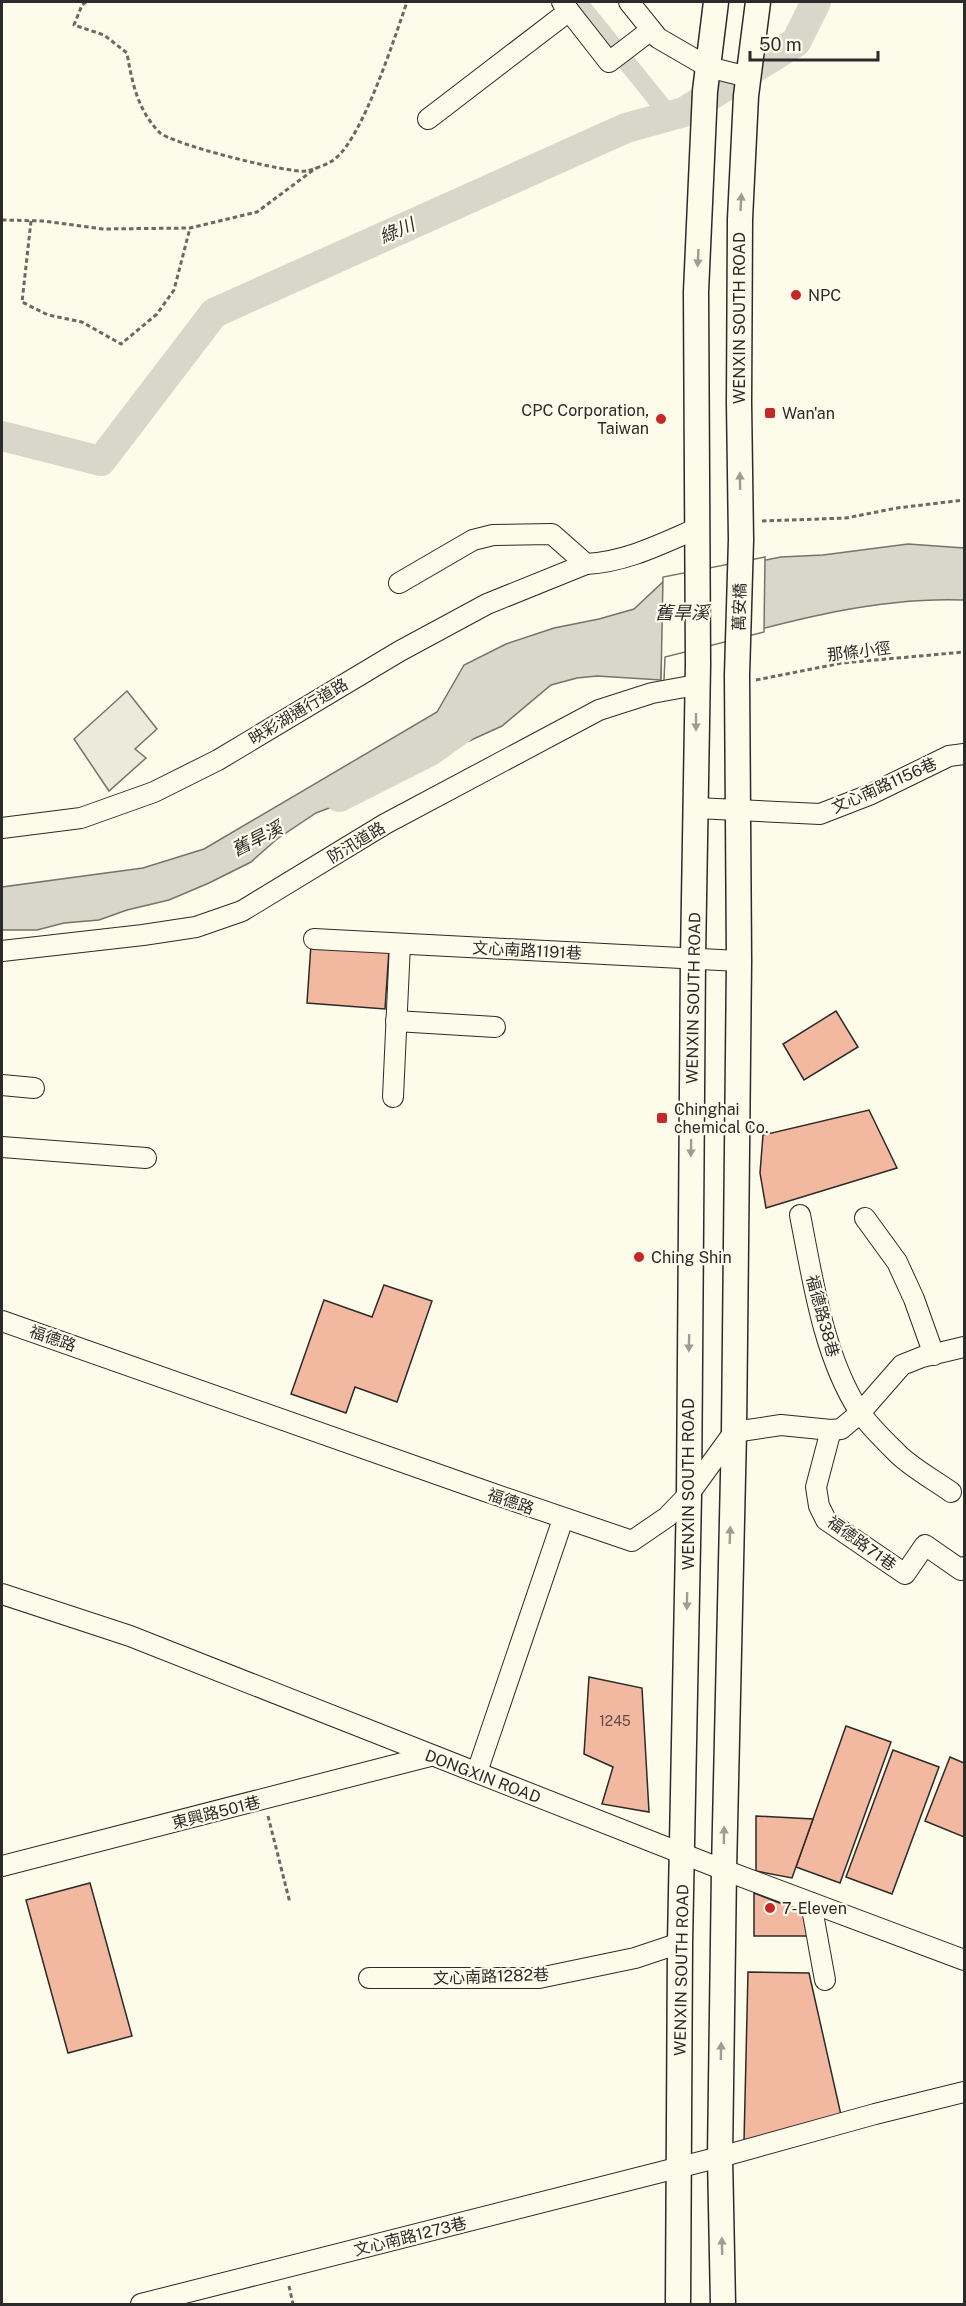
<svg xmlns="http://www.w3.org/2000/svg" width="966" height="2306" font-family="'Public Sans','Noto Sans TC',sans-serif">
<rect width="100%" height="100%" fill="#fdfbea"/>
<path fill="#eceadb" stroke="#74746e" stroke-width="1.5" d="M127 691 157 729 135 749 146 758 109 791 74 739Z"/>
<path fill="#d8d7c9" stroke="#74746e" stroke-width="1.5" d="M908 544 964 548V600C862 596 760 630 662 655L661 680 597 676 577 678 551 685 502 726 469 741 398 762 345 802 316 813 277 839 251 862 209 883 169 900 127 910 99 920 64 923 37 930H2V887L143 868 204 849 437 712 464 665 506 644 554 628 599 619 634 609 665 580 781 557 823 555Z"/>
<path fill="#fdfbea" stroke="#74746e" stroke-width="1.5" d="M765 557 764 632 665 657 664 680 661 682 663 577Z"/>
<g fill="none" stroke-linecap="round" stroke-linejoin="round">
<path stroke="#d8d7c9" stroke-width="18" d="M578 2 670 116"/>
<g stroke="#d8d7c9" stroke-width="30">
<path d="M2 436 101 461 214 313 626 128 684 112 796 42 816 2"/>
<path d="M339 797 430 751 462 728"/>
</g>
</g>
<g fill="#f2b8a0" stroke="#2b2b2b" stroke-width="1.5">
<path d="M311 944 389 950 385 1009 307 1003Z"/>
<path d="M836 1011 858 1047 804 1080 783 1044Z"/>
<path d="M869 1110 897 1168 766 1208 760 1173 763 1135Z"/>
<path d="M384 1285 432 1301 397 1402 355 1387 346 1413 291 1394 324 1300 372 1317Z"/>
<path d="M589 1677 642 1688 649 1812 602 1804 613 1767 584 1754Z"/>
<path d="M846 1726 891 1742 840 1883 796 1867Z"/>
<path d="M893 1750 939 1767 892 1894 846 1877Z"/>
<path d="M950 1757 964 1763V1837L925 1821Z"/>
<path d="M756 1816 813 1819 792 1878 756 1871Z"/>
<path d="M90 1883 132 2036 68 2053 26 1900Z"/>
<path d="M754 1893 806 1913 807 1936H754Z"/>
<path d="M748 1972 809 1973 841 2115 744 2142Z"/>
</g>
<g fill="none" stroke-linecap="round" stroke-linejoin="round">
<g stroke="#2b2b2b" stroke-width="22">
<g id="minor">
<path d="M562 2 609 62 651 30"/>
<path d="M629 2 658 38 708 67 748 77"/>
<path d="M428 119 569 11"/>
<path d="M399 583 473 540 493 535 552 534 586 564C626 562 661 544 698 528"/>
<path d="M696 808 820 814 869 795 949 756 964 754"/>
<path d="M2 828 81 818 154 792 218 760 400 651 487 604 586 564"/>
<path d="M314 939 739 961"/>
<path d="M2 951 143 935 196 927 242 911 385 824 599 710 652 693 696 685"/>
<path d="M396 1021 495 1027"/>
<path d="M2 1085 34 1088"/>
<path d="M393 1097 400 944"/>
<path d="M2 1147 146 1158"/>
<path d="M800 1215C813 1281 823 1354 859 1411 869 1426 886 1442 899 1455 914 1469 934 1480 951 1492"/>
<path d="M865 1218 897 1262 914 1299 934 1355"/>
<path d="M2 1321 485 1491 632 1541 667 1517 689 1494 734 1432 781 1425 831 1430 841 1429 860 1413 902 1365 922 1357 964 1347"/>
<path d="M831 1430 816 1487 819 1506 826 1520 905 1574 925 1545 961 1570 964 1567"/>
<path d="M2 1594 130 1636 724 1870 964 1960"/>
<path d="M477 1772 563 1519"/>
<path d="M2 1866 430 1756"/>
<path d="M811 1903 825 1980"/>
<path d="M369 1978H539L635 1958 680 1943"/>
<path d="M141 2304 720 2157 875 2114 964 2092"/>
</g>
</g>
<g stroke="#2b2b2b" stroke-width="27">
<g id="major">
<path d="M678 2304 680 1943 689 1494 693 958 698 664 696 292 705 91 716 2"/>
<path d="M723 2304 720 2157 724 1870 734 1432 739 961 737 675 741 540 739 403 740 219 746 96 758 2"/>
</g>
</g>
<g stroke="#6a6964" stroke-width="3" stroke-dasharray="4.5 3" stroke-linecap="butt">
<path d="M86 2 82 5 74 25 104 35 127 53C132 83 138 110 159 132 170 144 290 174 307 171 315 169 331 163 336 158 364 134 394 39 407 2"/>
<path d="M2 220 44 221 103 229 190 228 257 212 316 168"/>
<path d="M31 221 22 302 48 315 82 322 121 344 157 314 174 290 190 228"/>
<path d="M762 521 846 518 897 508 964 500"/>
<path d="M756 680 842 663 964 652"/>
<path d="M268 1816 290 1903"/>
<path d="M289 2286 293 2304"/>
</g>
<use href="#minor" stroke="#fdfbea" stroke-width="20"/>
<use href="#major" stroke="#fdfbea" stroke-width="24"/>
</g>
<defs><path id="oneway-solid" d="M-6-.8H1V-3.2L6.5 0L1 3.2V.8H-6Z" transform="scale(1.5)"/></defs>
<g fill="#9e9d94">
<use href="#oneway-solid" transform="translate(741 202) rotate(-87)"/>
<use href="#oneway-solid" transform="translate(698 258) rotate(93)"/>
<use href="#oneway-solid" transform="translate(740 481) rotate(-91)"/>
<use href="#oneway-solid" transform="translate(696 722) rotate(90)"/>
<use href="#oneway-solid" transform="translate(691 1148) rotate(91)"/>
<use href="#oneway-solid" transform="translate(689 1343) rotate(91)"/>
<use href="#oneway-solid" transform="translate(730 1535) rotate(-88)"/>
<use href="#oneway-solid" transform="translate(687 1601) rotate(91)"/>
<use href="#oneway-solid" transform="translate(724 1835) rotate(-89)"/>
<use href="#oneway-solid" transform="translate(721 2051) rotate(-89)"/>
<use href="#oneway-solid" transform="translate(722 2246) rotate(-91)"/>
</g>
<g fill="#c62828" stroke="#fdfbea" stroke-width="2">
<circle cx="796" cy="295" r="6"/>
<rect x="764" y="407" width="12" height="12" rx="3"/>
<circle cx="661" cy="419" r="6"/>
<rect x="656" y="1112" width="12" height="12" rx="3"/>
<circle cx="639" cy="1257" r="6"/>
<circle cx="770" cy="1908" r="6"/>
</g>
<g text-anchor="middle" stroke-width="4.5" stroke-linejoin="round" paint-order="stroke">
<g font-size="14" fill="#5d4e48">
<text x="615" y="1726">1245</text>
</g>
<g font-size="16" fill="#2b2b2b" stroke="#fdfbea" text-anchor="start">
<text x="808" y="301">NPC</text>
<text x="649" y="416" text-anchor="end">CPC Corporation,<tspan x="649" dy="18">Taiwan</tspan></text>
<text x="782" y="419">Wan'an</text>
<text x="674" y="1115">Chinghai<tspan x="674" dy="18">chemical Co.</tspan></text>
<text x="651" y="1263">Ching Shin</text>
<text x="782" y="1914">7-Eleven</text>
</g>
<g font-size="16" fill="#2b2b2b" stroke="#fdfbea">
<text transform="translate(739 318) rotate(-90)" y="6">WENXIN SOUTH ROAD</text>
<text transform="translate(739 607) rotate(-89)" y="6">萬安橋</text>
<text transform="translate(859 651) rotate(-7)" y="6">那條小徑</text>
<text transform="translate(298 711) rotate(-31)" y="6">映彩湖通行道路</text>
<text transform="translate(884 785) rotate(-24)" y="6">文心南路1156巷</text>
<text transform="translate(356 842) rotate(-31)" y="6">防汛道路</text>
<text transform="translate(527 950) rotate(3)" y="6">文心南路1191巷</text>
<text transform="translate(693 998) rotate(-89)" y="6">WENXIN SOUTH ROAD</text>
<text transform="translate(823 1316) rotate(75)" y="6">福德路38巷</text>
<text transform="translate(53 1338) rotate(19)" y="6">福德路</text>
<text transform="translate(688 1484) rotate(-90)" y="6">WENXIN SOUTH ROAD</text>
<text transform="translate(511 1501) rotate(19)" y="6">福德路</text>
<text transform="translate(862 1543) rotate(36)" y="6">福德路71巷</text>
<text transform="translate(483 1776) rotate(21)" y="6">DONGXIN ROAD</text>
<text transform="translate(216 1812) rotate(-14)" y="6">東興路501巷</text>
<text transform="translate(681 1970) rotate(-89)" y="6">WENXIN SOUTH ROAD</text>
<text transform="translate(491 1976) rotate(-2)" y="6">文心南路1282巷</text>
<text transform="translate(410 2236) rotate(-14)" y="6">文心南路1273巷</text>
</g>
<g font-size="18" font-style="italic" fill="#2b2b2b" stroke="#fdfbea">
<text transform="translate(397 231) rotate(-24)" y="6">綠川</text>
<text x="682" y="619">舊旱溪</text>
<text transform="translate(257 839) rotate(-27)" y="6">舊旱溪</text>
</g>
</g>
<rect width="966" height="2306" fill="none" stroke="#2b2b2b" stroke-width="6"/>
<path d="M750 51v9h128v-9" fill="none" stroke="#2b2b2b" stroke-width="3"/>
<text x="759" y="51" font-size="18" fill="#2b2b2b" stroke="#fdfbea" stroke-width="4.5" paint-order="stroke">50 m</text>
</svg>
